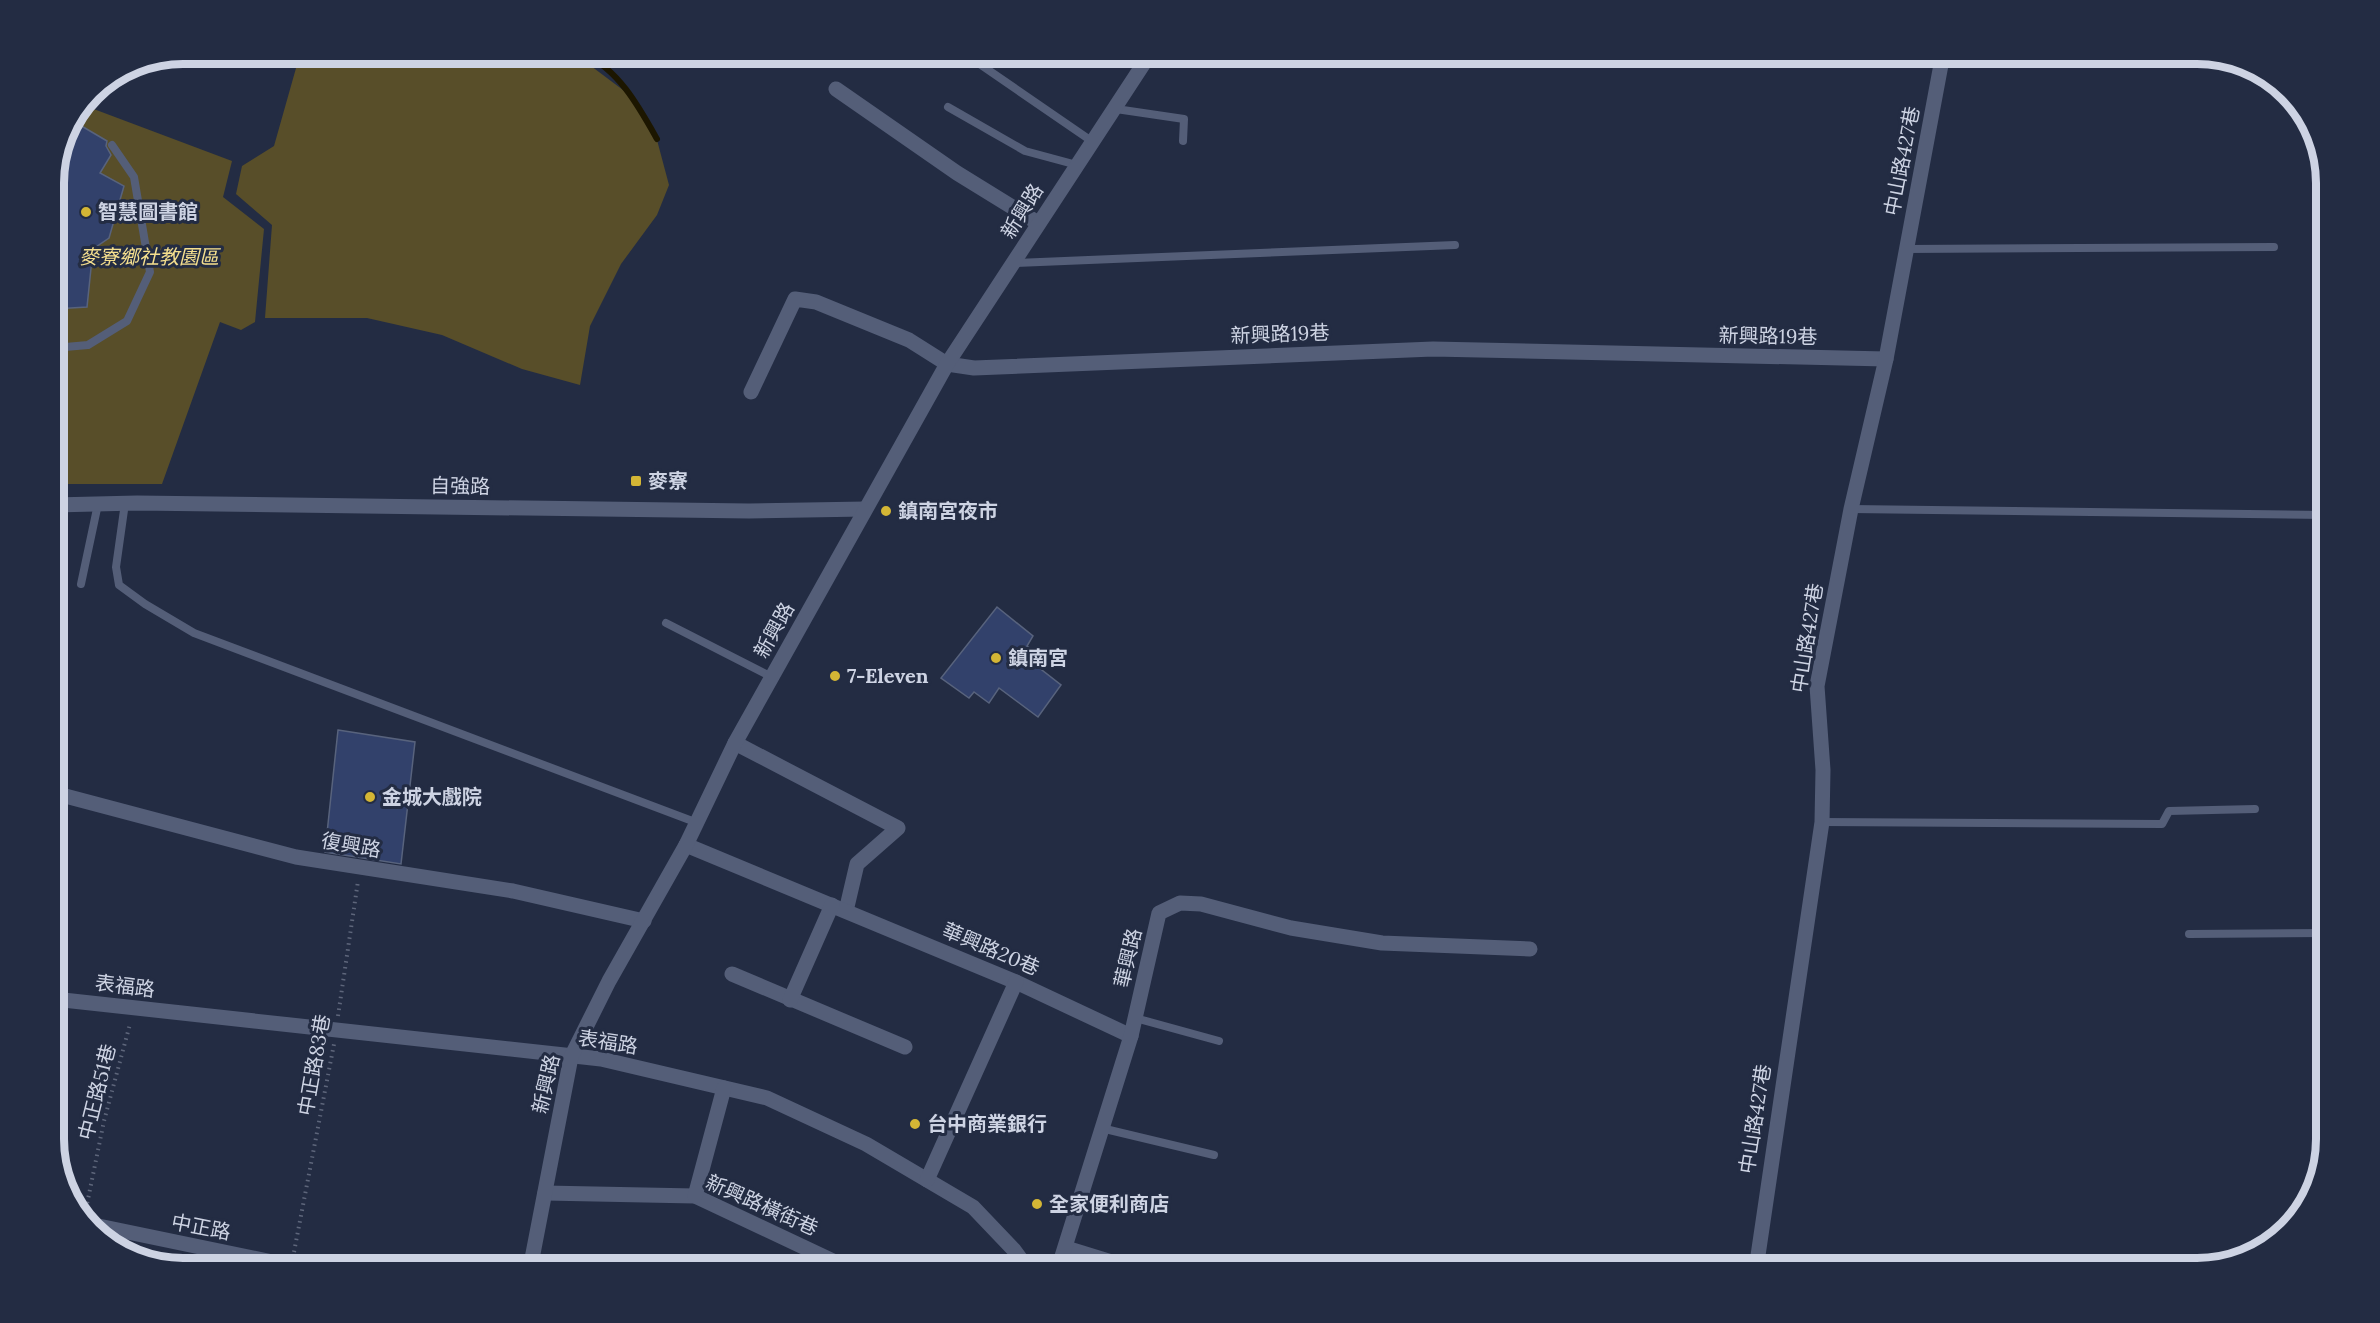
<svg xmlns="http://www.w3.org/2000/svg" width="2380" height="1323" font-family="Lora,'Noto Sans TC',serif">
<rect width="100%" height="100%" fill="#232c43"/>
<g fill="#584e29">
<path d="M300 54H575L631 96 657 140 669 185 657 215 621 264 590 326 580 385 522 369 442 335 367 318H265L272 225 236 194 242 166 274 146Z"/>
<path d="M83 105 232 161 223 197 264 229 255 322 241 330 220 322 162 484H54V176L64 134Z"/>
</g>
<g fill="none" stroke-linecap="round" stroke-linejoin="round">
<path stroke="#1c1600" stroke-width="6" d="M584 54C619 70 639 107 657 139"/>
</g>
<g fill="#32416b" stroke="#58637d" stroke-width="1.5">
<path d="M73 121 107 141 106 146 111 155 100 173 124 186 109 238 93 249 87 307 54 309V176L64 134Z"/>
<path d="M997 607 1033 636 1027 646 1037 653 1033 663 1061 685 1038 717 999 688 989 703 974 692 969 698 941 678Z"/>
<path d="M338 730 415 742 401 864 325 852Z"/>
</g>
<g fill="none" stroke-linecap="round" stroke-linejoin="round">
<g stroke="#5e667b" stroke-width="4" stroke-dasharray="1.5 4.5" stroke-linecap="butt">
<path d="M338 1016 358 881"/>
<path d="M86 1209 104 1121 130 1024"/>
<path d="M294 1252 334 1044"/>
</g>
<g stroke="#545e78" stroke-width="8">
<path d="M965 54 1093 142"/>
<path d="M948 107 1025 151 1077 165"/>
<path d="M1116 109 1184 119 1183 141"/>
<path d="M1906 249 2274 247"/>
<path d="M1014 263 1455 245"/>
<path d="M54 348 88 345 127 321 150 272 134 177 112 145"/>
<path d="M54 367 57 349"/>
<path d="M125 503 116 567 119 585 145 604 194 633 695 822"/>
<path d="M1851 509 2326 515"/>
<path d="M81 584 98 504"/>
<path d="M666 623 772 677"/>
<path d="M1822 822 2162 824 2169 811 2255 809"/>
<path d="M2189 934 2326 933"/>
<path d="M1135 1018 1219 1041"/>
<path d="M1101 1128 1214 1155"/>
</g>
<g stroke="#545e78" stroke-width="15">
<path d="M836 89 957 173 1038 223"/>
<path d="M751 392 795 299 816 302 909 340 947 364 974 368 1433 349 1886 359"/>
<path d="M54 505 137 503 749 511 865 509"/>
<path d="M735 743 898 828 857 864 846 911"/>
<path d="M54 793 296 857 513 891 644 921"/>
<path d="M686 845 1016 982 1131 1036"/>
<path d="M732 974 905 1047"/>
<path d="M54 999 601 1059 767 1098 866 1144 973 1207 1014 1250 1028 1269"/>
<path d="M790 1000 832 905"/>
<path d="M927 1180 1016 982"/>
<path d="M545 1193 695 1196 850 1269"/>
<path d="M695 1196 724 1088"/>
<path d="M89 1224 306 1269"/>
<path d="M1066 1248 1134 1269"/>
<path d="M530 1269 571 1057 609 981 686 845 735 743 947 364 1150 54"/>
<path d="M1058 1269 1131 1036 1159 913 1180 903 1201 904 1291 928 1382 943 1530 949"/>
<path d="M1756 1269 1822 822 1823 770 1817 686 1851 509 1886 359 1943 54"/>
</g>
</g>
<g fill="#d4b635" stroke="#232c43" stroke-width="2">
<circle cx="86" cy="212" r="6"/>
<rect x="630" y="475" width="12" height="12" rx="3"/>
<circle cx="886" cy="511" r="6"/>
<circle cx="996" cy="658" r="6"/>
<circle cx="835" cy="676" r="6"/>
<circle cx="370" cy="797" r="6"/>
<circle cx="915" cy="1124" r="6"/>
<circle cx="1037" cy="1204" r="6"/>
</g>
<g text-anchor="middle" stroke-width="6" stroke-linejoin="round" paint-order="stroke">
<g font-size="20" fill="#cdd3e3" stroke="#232c43">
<text transform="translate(1902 161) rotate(-79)" y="7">中山路427巷</text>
<text transform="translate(1022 211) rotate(-58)" y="7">新興路</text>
<text transform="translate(1280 334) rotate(-2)" y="7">新興路19巷</text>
<text transform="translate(1768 336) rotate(1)" y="7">新興路19巷</text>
<text transform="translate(460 486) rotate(1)" y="7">自強路</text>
<text transform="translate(774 630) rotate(-61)" y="7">新興路</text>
<text transform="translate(1807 638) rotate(-81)" y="7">中山路427巷</text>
<text transform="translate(351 845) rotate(10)" y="7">復興路</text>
<text transform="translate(991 949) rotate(23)" y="7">華興路20巷</text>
<text transform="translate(1128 958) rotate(-77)" y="7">華興路</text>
<text transform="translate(125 986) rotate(7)" y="7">表福路</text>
<text transform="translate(608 1042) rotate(9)" y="7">表福路</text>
<text transform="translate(314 1065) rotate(-80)" y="7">中正路83巷</text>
<text transform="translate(546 1084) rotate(-77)" y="7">新興路</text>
<text transform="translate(97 1092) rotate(-76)" y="7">中正路51巷</text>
<text transform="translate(1755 1119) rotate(-81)" y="7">中山路427巷</text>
<text transform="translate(762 1205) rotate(24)" y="7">新興路橫街巷</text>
<text transform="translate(201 1227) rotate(11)" y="7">中正路</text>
</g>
<g font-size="20" font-weight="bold" fill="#cdd3e3" stroke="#232c43" text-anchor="start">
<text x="98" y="219">智慧圖書館</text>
<text x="648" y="488">麥寮</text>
<text x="898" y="518">鎮南宮夜市</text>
<text x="1008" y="665">鎮南宮</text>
<text x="847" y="683">7-Eleven</text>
<text x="382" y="804">金城大戲院</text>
<text x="927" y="1131">台中商業銀行</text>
<text x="1049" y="1211">全家便利商店</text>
</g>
<g font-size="20" font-style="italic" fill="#f5df8e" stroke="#232c43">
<text x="149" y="264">麥寮鄉社教園區</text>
</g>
</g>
<path d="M0 0H2380V1323H0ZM183 64H2197A119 119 0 0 1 2316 183V1139A119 119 0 0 1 2197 1258H183A119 119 0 0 1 64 1139V183A119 119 0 0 1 183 64Z" fill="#232c43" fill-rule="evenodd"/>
<path fill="none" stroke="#cdd3e3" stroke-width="8" d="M183 64H2197A119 119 0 0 1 2316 183V1139A119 119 0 0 1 2197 1258H183A119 119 0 0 1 64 1139V183A119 119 0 0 1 183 64Z"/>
</svg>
